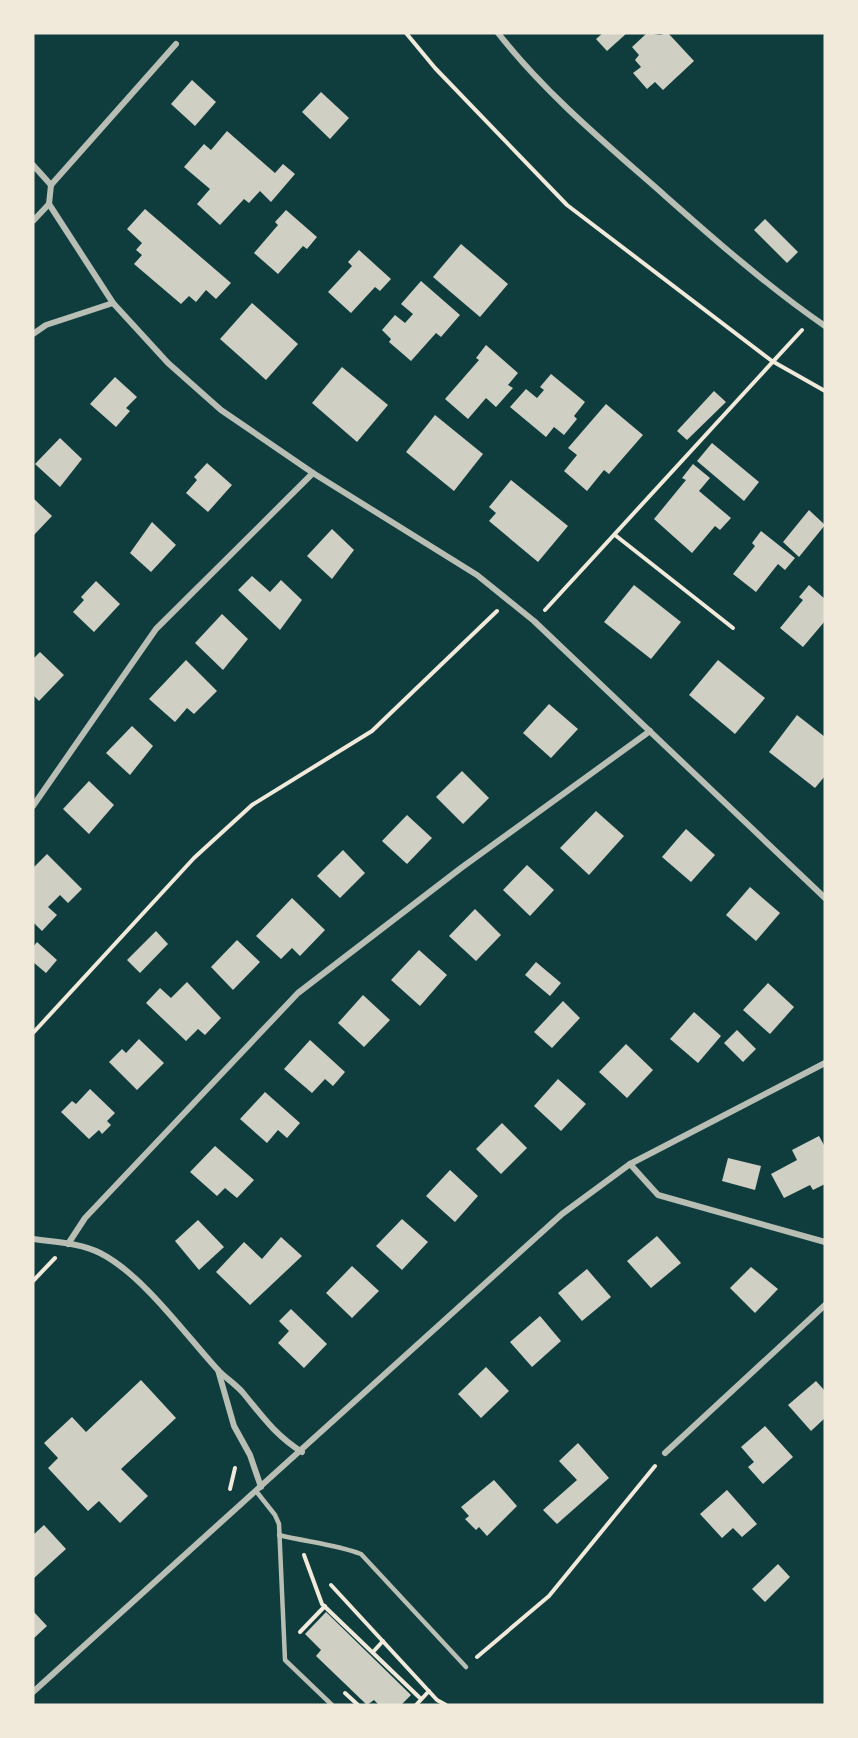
<svg xmlns="http://www.w3.org/2000/svg" width="858" height="1738" font-family="Lora,serif">
<rect width="100%" height="100%" fill="#0f3d3e"/>
<g fill="#cfcfc3">
<path d="M603 33H627L607 51 596 39Z"/>
<path d="M647 33 660 35 668 33 694 61 663 90 655 82 647 89 633 73 641 67 635 60 639 55 632 47Z"/>
<path d="M192 80 216 102 195 126 171 104Z"/>
<path d="M321 92 349 118 330 139 302 112Z"/>
<path d="M227 131 275 173 283 164 295 174 271 202 260 191 249 203 244 199 220 225 197 204 210 189 184 167 204 144 211 150Z"/>
<path d="M145 209 231 283 216 299 206 290 196 302 189 296 181 304 134 264 142 255 136 250 142 243 127 229Z"/>
<path d="M286 210 317 237 307 249 303 246 278 274 254 253 278 225 275 222Z"/>
<path d="M765 219 798 252 787 263 754 230Z"/>
<path d="M461 244 508 284 480 317 433 277Z"/>
<path d="M359 250 391 279 380 291 375 287 351 313 328 292 352 266 348 262Z"/>
<path d="M421 281 460 315 441 337 436 333 411 361 389 342 391 339 382 330 395 315 405 323 413 314 401 304Z"/>
<path d="M252 303 298 344 266 380 220 339Z"/>
<path d="M486 345 518 373 508 385 513 388 496 407 486 398 468 419 445 399 479 360 476 358Z"/>
<path d="M342 367 388 405 357 442 312 403Z"/>
<path d="M551 374 585 402 574 416 577 419 564 435 554 427 546 437 510 407 526 389 537 398 544 390 540 387Z"/>
<path d="M115 377 137 397 126 408 130 411 116 427 90 404Z"/>
<path d="M714 391 726 402 687 440 677 431Z"/>
<path d="M606 404 643 435 609 474 604 470 587 491 564 471 577 455 568 448Z"/>
<path d="M435 415 483 454 454 491 406 452Z"/>
<path d="M60 438 82 459 60 487 35 464Z"/>
<path d="M712 443 759 482 744 501 697 461Z"/>
<path d="M207 463 232 485 208 512 186 493 197 480 194 477Z"/>
<path d="M693 464 710 478 699 491 731 518 720 530 715 526 692 553 654 519 686 480 682 478Z"/>
<path d="M511 480 568 526 538 562 489 521 496 513 489 507Z"/>
<path d="M33 498 52 516 33 536Z"/>
<path d="M809 510 825 525 799 557 783 542Z"/>
<path d="M152 522 176 545 151 572 130 553Z"/>
<path d="M332 529 354 550 332 579 307 556Z"/>
<path d="M761 531 795 558 785 570 778 564 756 592 733 574 755 546 752 543Z"/>
<path d="M252 576 270 592 281 580 302 600 280 630 238 590Z"/>
<path d="M96 581 120 604 94 632 73 612 84 600 81 597Z"/>
<path d="M634 585 681 622 651 659 604 622Z"/>
<path d="M809 585 825 599V621L803 647 780 628 803 600 799 597Z"/>
<path d="M222 614 248 639 223 670 195 643Z"/>
<path d="M40 652 64 675 39 701 33 695V659Z"/>
<path d="M186 660 217 691 194 714 187 708 175 722 149 699Z"/>
<path d="M718 660 765 698 735 734 689 695Z"/>
<path d="M549 704 578 729 551 758 523 733Z"/>
<path d="M797 715 825 737V776L815 788 769 752Z"/>
<path d="M132 726 153 746 130 775 106 753Z"/>
<path d="M462 771 489 798 463 824 436 797Z"/>
<path d="M89 781 114 805 89 834 63 809Z"/>
<path d="M596 811 624 836 589 875 560 848Z"/>
<path d="M407 815 432 838 407 864 382 841Z"/>
<path d="M686 829 715 855 691 882 662 857Z"/>
<path d="M343 850 365 873 340 898 317 876Z"/>
<path d="M47 854 82 889 68 903 60 895 48 907 57 915 42 931 33 922V868Z"/>
<path d="M527 865 554 890 530 916 503 890Z"/>
<path d="M750 887 780 913 756 941 726 915Z"/>
<path d="M292 898 325 930 300 956 292 948 281 959 256 936Z"/>
<path d="M475 909 501 935 476 961 449 936Z"/>
<path d="M156 931 168 944 140 973 127 960Z"/>
<path d="M237 940 260 962 233 990 211 967Z"/>
<path d="M37 942 57 960 46 973 33 962V947Z"/>
<path d="M419 950 447 975 420 1006 391 980Z"/>
<path d="M536 962 561 983 550 996 525 975Z"/>
<path d="M187 982 221 1018 205 1035 198 1029 186 1041 146 1003 160 988 171 998Z"/>
<path d="M768 983 794 1007 770 1034 743 1010Z"/>
<path d="M363 995 390 1020 364 1047 338 1023Z"/>
<path d="M563 1001 580 1018 552 1048 534 1032Z"/>
<path d="M694 1012 721 1036 698 1063 670 1039Z"/>
<path d="M737 1030 756 1049 743 1062 724 1043Z"/>
<path d="M139 1039 164 1063 137 1090 109 1062 122 1049 126 1053Z"/>
<path d="M310 1040 345 1072 333 1086 325 1079 312 1093 284 1069Z"/>
<path d="M626 1044 653 1070 627 1098 599 1072Z"/>
<path d="M558 1079 586 1104 561 1131 534 1106Z"/>
<path d="M90 1089 115 1113 107 1121 111 1125 102 1134 99 1130 89 1139 61 1112 72 1101 76 1104Z"/>
<path d="M265 1092 300 1123 287 1138 278 1130 267 1143 240 1119Z"/>
<path d="M502 1123 527 1148 501 1174 476 1149Z"/>
<path d="M819 1136 825 1147V1184L813 1190 810 1185 784 1198 771 1174 797 1160 792 1150Z"/>
<path d="M215 1146 254 1180 237 1198 225 1188 217 1196 190 1172Z"/>
<path d="M728 1158 761 1166 755 1190 722 1181Z"/>
<path d="M450 1170 478 1196 455 1222 426 1196Z"/>
<path d="M402 1219 428 1242 402 1270 376 1246Z"/>
<path d="M198 1220 224 1247 199 1270 175 1241Z"/>
<path d="M657 1236 681 1263 651 1288 627 1261Z"/>
<path d="M281 1237 302 1256 250 1305 216 1272 244 1242 262 1259Z"/>
<path d="M352 1266 379 1291 352 1318 326 1293Z"/>
<path d="M751 1267 778 1289 755 1313 730 1288Z"/>
<path d="M587 1269 611 1297 582 1321 558 1293Z"/>
<path d="M291 1309 327 1344 304 1368 278 1343 289 1331 279 1321Z"/>
<path d="M540 1316 561 1341 532 1367 510 1342Z"/>
<path d="M486 1367 509 1391 481 1418 458 1394Z"/>
<path d="M141 1380 176 1418 121 1469 148 1496 120 1523 99 1501 88 1511 48 1468 58 1458 44 1443 72 1417 86 1432Z"/>
<path d="M816 1381 825 1391V1418L811 1431 788 1405Z"/>
<path d="M765 1426 793 1457 763 1484 748 1467 754 1462 741 1447Z"/>
<path d="M578 1443 609 1478 557 1524 543 1510 577 1480 559 1461Z"/>
<path d="M494 1480 517 1506 487 1536 479 1527 476 1530 465 1519 469 1516 461 1507Z"/>
<path d="M727 1490 757 1524 742 1537 733 1528 722 1538 700 1514Z"/>
<path d="M44 1525 66 1549 33 1579V1535Z"/>
<path d="M778 1564 790 1577 765 1602 752 1589Z"/>
<path d="M33 1611 47 1626 33 1639Z"/>
<path d="M326 1612 411 1695 401 1705H379L374 1700 367 1705 316 1656 321 1650 305 1634Z"/>
</g>
<g fill="none" stroke-linecap="round" stroke-linejoin="round">
<g stroke="#f1e9da" stroke-width="4">
<path d="M406 33 435 68 567 205 772 361 825 391"/>
<path d="M615 535 733 628"/>
<path d="M545 610 802 330"/>
<path d="M33 1033 194 858 252 805 372 731 497 611"/>
<path d="M33 1281 55 1258"/>
<path d="M230 1489 235 1468"/>
<path d="M304 1555 322 1604 421 1699"/>
<path d="M331 1585 437 1700 446 1705"/>
<path d="M300 1632 325 1606"/>
<path d="M373 1652 383 1641"/>
<path d="M477 1657 549 1596 655 1466"/>
<path d="M345 1693 358 1705"/>
<path d="M416 1705 429 1691"/>
</g>
<g stroke="#b8beb3" stroke-width="4.5">
<path d="M256 1491 275 1515 279 1524 285 1660 332 1705"/>
<path d="M279 1535C307 1542 335 1544 361 1554L466 1667"/>
</g>
<g stroke="#b8beb3" stroke-width="6">
<path d="M498 33C546 94 604 142 662 193 714 239 767 286 825 326"/>
<path d="M33 165 51 185"/>
<path d="M51 185 176 44"/>
<path d="M49 204 113 303 168 363 221 410 313 473 477 575 534 621 825 898"/>
<path d="M33 221 49 204 51 185"/>
<path d="M33 334 46 325 113 303"/>
<path d="M33 806 156 629 313 473"/>
<path d="M630 1164 658 1195 825 1242"/>
<path d="M33 1239C54 1242 81 1243 100 1253 142 1274 185 1334 217 1369 225 1378 236 1384 244 1394 262 1416 276 1436 302 1452"/>
<path d="M68 1244 85 1218 298 993 461 868 650 731"/>
<path d="M218 1370 234 1426 250 1455 261 1487"/>
<path d="M665 1453 825 1305"/>
<path d="M33 1692 562 1214 630 1164 825 1063"/>
</g>
</g>
<rect width="858" height="1738" fill="none" stroke="#f1e9da" stroke-width="69"/>
</svg>
